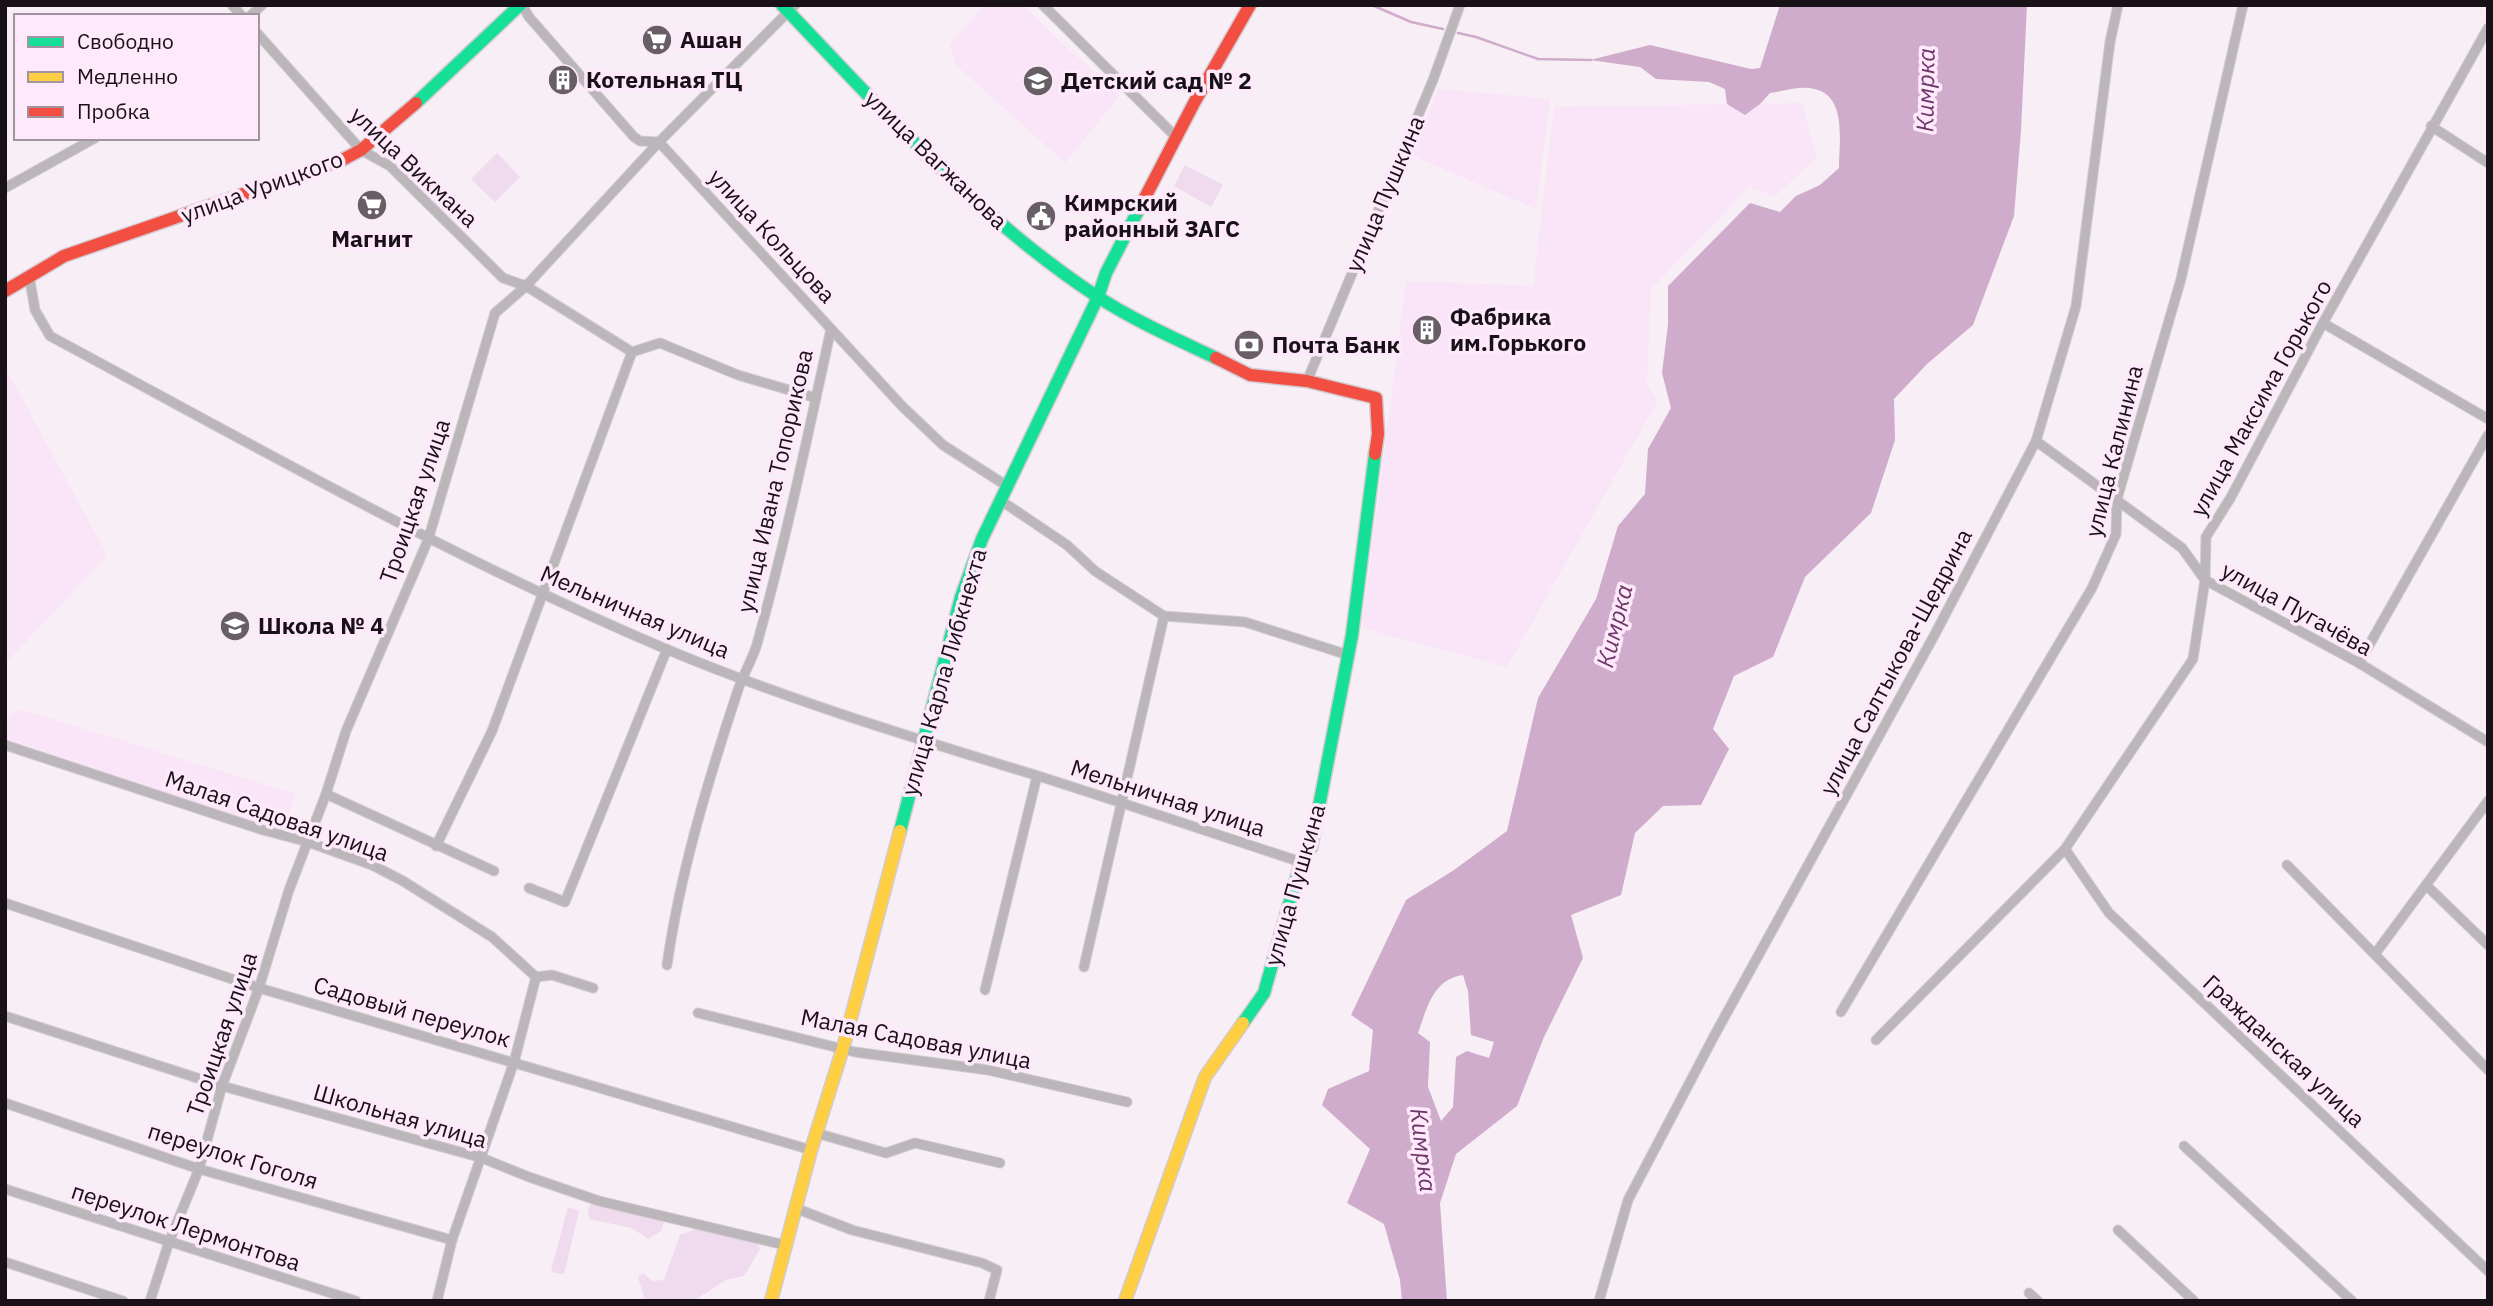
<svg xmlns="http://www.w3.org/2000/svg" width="2493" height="1306" font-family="'IBM Plex Sans',sans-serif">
<rect width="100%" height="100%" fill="#f8eef6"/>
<g fill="#fae4f7">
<path d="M985 5H1022L1119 96 1065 163 957 66 949 45Z"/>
<path d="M1438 89 1550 99 1536 209 1411 155Z"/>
<path d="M1802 103 1817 158 1775 196 1749 187 1651 289 1647 384 1657 402 1507 667 1362 628 1406 281 1533 286 1554 107Z"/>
<path d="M5 367 107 555 5 664Z"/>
<path d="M20 709 295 794 283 831 5 738V720Z"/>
</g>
<g fill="#f0daed">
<path d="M497 153 520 177 495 202 471 179Z"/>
<path d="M1185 165 1223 185 1211 207 1174 186Z"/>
<path d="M592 1202 665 1220 661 1231 648 1239 632 1228 589 1219 588 1210Z"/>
<path d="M568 1207 579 1211 564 1274 554 1273 551 1270Z"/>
<path d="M696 1229 756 1241 760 1249 744 1276 726 1280 693 1301H645L638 1277 643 1273 652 1281 664 1280 680 1235Z"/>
</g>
<path fill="#cfaccb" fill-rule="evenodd" d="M1780 5H2027L2021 130 2014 216 1973 325 1927 364 1894 399 1895 440 1871 513 1805 577 1773 657 1734 676 1713 729 1729 749 1701 805 1663 806 1635 833 1621 895 1571 915 1583 958 1544 1037 1517 1106 1456 1154 1440 1203 1447 1301H1402L1400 1280 1384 1224 1347 1203 1370 1149 1322 1105 1328 1089 1369 1071 1373 1030 1351 1015 1406 900 1454 870 1507 831 1538 698 1596 599 1618 526 1645 494 1648 449 1671 408 1662 373 1668 325V286L1750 203 1780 212 1796 196 1820 185 1839 168C1839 139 1848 92 1809 88 1797 87 1782 91 1770 93L1760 104 1745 115 1727 104 1725 89 1709 82 1656 79 1640 67 1590 60 1650 45 1751 69 1760 68ZM1463 975 1468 991 1471 1035 1494 1042 1489 1058 1467 1051 1456 1057 1453 1107 1441 1121 1428 1087 1430 1042 1418 1033C1427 1008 1433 979 1463 975Z"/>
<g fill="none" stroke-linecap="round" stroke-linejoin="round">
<g stroke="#cfaccb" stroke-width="2.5">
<path d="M1372 5 1411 22 1443 29"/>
<path d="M1458 33 1476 37 1538 59 1591 60"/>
</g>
<g stroke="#d3cbd2" stroke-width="11">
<g id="street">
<path d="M232 5 242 16"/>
<path d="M522 5 529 17 634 137 640 141 659 142 902 406 943 445 1007 486"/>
<path d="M1043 5 1176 137"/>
<path d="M250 16 262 5"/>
<path d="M257 33 361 150 390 166 503 278 526 286 632 352"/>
<path d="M2431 126 2488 163"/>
<path d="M5 188 95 138"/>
<path d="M29 275 35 310 50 336C253 445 453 559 666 649 785 699 911 737 1035 775 1124 803 1212 833 1301 862"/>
<path d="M2323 323 2488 419"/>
<path d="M632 352 660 343 738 375 816 398"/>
<path d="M1307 381 1433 80 1460 5"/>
<path d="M2036 441 2182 548 2205 580 2359 663 2488 742"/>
<path d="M1000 500 1067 545 1095 571 1164 616 1245 622 1348 655"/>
<path d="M2359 663 2488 435"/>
<path d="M5 745 263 830 308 842 372 865 403 881 492 937 536 977 552 975 593 988"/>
<path d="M326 794 494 871"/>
<path d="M436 846 492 731 632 352"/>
<path d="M2065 849 2109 913 2488 1271"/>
<path d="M2287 865 2488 1070"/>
<path d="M2427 886 2488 945"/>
<path d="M529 888 565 902 667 649"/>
<path d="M5 903 259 988 811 1150"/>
<path d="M2375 954 2488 801"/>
<path d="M667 965C680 873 708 781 737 693 742 676 752 661 757 644 786 540 808 434 831 329"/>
<path d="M1084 967 1164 616"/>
<path d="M985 990 1037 776"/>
<path d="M1841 1012 2092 588 2116 534 2117 499 2181 279 2243 5"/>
<path d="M698 1013 855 1052 988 1070 1127 1102"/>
<path d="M5 1016 222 1086 482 1158 529 1177 599 1201 785 1245"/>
<path d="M1876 1040 2065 849 2193 659 2205 580 2206 537 2231 497 2323 323 2488 28"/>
<path d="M5 1103 199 1169 452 1240"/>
<path d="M816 1133 886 1153 915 1143 1000 1163"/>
<path d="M2184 1146 2352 1301"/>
<path d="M5 1189 356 1301"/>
<path d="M795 1208 852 1230 982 1263 997 1270 989 1301"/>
<path d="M2118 1230 2194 1301"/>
<path d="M5 1262 123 1301"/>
<path d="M2029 1293 2038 1301"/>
<path d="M150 1301 169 1242 199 1169 222 1086 259 988 289 890 326 794 346 731 428 540 495 313 526 286 659 142 795 5"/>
<path d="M437 1301 452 1240 514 1062 536 977"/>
<path d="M1599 1301 1628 1200 1713 1038 1935 634 2036 441 2076 306 2110 42 2118 5"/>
</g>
</g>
<g stroke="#d3cbd2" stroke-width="15">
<g id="fast">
<path d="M782 5C881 108 977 218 1098 297 1135 321 1176 339 1216 358"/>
<path d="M416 103 520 5"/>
<path d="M900 831 961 597 982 539 1098 297 1106 273 1139 209"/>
<path d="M1243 1023 1264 993 1301 862 1311 848 1352 635 1375 454"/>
</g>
</g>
<g stroke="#d3cbd2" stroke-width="15">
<g id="slow">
<path d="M771 1301 811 1150 843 1048 900 831"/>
<path d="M1125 1301 1205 1077 1243 1023"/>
</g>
</g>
<g stroke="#d3cbd2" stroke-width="15">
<g id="jam">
<path d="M1139 209 1194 103 1250 5"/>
<path d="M5 291 64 256 342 160 361 150 416 103"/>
<path d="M1216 358 1250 375 1307 381 1376 398 1378 434 1375 454"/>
</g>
</g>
<use href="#street" stroke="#bbb6ba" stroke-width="9"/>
<use href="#fast" stroke="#16e098" stroke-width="12"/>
<use href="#slow" stroke="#ffcf43" stroke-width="12"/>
<use href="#jam" stroke="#f24e42" stroke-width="12"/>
</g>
<defs>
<g id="supermarket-disc" transform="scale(1.575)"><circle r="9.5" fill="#675e66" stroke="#fde9fa"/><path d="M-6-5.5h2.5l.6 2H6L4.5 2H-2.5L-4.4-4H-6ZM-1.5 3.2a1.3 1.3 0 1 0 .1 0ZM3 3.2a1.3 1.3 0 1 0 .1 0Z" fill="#fff"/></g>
<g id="building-disc" transform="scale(1.575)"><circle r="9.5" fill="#675e66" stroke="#fde9fa"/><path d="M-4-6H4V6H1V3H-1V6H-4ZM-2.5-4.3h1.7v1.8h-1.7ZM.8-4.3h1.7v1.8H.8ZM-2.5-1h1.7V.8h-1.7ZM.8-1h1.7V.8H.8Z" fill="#fff"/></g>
<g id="school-disc" transform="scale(1.575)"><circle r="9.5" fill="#675e66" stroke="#fde9fa"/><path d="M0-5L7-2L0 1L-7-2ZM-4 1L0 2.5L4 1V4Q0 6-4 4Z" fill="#fff"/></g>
<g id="civic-disc" transform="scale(1.575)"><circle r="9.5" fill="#675e66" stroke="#fde9fa"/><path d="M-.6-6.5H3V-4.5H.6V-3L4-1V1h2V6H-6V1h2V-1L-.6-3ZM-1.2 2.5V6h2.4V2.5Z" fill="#fff"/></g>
<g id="bank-disc" transform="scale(1.575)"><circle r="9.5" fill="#675e66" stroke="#fde9fa"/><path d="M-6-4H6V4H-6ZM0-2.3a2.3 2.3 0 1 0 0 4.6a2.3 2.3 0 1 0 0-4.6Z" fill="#fff"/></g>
</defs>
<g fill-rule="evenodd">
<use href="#supermarket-disc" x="657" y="40"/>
<use href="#building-disc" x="563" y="80"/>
<use href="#school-disc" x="1038" y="81"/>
<use href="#supermarket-disc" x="372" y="205"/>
<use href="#civic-disc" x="1041" y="216"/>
<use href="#building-disc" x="1427" y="330"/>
<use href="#bank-disc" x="1249" y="345"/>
<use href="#school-disc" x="235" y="626"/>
</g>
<g text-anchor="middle" stroke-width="7" stroke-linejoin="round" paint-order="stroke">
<g font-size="23" font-weight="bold" fill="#191118" stroke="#fde9fa" text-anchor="start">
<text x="680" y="48">Ашан</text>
<text x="586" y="88">Котельная ТЦ</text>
<text x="1061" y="89">Детский сад № 2</text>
<text x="1064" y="211">Кимрский<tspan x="1064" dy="26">районный ЗАГС</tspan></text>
<text x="372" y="247" text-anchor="middle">Магнит</text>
<text x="1450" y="325">Фабрика<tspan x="1450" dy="26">им.Горького</tspan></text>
<text x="1272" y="353">Почта Банк</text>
<text x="258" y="634">Школа № 4</text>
</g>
<g font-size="23" fill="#191118" stroke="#fde9fa">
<text transform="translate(936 160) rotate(44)" y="8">улица Вагжанова</text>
<text transform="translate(414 167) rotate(43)" y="8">улица Викмана</text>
<text transform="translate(262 187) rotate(-20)" y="8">улица Урицкого</text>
<text transform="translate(1385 194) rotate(-67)" y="8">улица Пушкина</text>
<text transform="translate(772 236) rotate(47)" y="8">улица Кольцова</text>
<text transform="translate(2261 398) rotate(-61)" y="8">улица Максима Горького</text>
<text transform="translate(2114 451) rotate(-76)" y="8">улица Калинина</text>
<text transform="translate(775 481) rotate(-77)" y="8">улица Ивана Топорикова</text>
<text transform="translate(415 501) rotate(-71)" y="8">Троицкая улица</text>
<text transform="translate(2297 609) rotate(29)" y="8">улица Пугачёва</text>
<text transform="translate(635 612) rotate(23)" y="8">Мельничная улица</text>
<text transform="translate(1896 662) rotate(-62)" y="8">улица Салтыкова-Щедрина</text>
<text transform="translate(944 672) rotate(-74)" y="8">улица Карла Либкнехта</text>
<text transform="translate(1168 798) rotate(18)" y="8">Мельничная улица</text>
<text transform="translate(277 816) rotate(19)" y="8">Малая Садовая улица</text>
<text transform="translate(1295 885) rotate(-74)" y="8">улица Пушкина</text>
<text transform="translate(412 1012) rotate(16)" y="8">Садовый переулок</text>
<text transform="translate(222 1034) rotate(-71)" y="8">Троицкая улица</text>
<text transform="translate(916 1039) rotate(11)" y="8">Малая Садовая улица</text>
<text transform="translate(2284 1051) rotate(43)" y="8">Гражданская улица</text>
<text transform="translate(400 1116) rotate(16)" y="8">Школьная улица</text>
<text transform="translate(233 1156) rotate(17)" y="8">переулок Гоголя</text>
<text transform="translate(186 1227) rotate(18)" y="8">переулок Лермонтова</text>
</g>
<g font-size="24" font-style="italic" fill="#70366b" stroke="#fde9fa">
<text transform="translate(1926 90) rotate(-89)" y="8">Кимрка</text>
<text transform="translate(1615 626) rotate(-76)" y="8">Кимрка</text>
<text transform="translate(1423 1150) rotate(83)" y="8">Кимрка</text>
</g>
</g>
<rect width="2493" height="1306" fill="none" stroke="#191118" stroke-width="14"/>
<rect x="14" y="14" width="245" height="126" fill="#fde9fa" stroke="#a293a0" stroke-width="2"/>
<rect x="28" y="37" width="35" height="10" fill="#16e098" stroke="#a293a0" stroke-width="2"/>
<text x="77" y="49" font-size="21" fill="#191118">Свободно</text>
<rect x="28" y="72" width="35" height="10" fill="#ffcf43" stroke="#a293a0" stroke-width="2"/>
<text x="77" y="84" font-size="21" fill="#191118">Медленно</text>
<rect x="28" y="107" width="35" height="10" fill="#f24e42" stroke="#a293a0" stroke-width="2"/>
<text x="77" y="119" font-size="21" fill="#191118">Пробка</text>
</svg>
